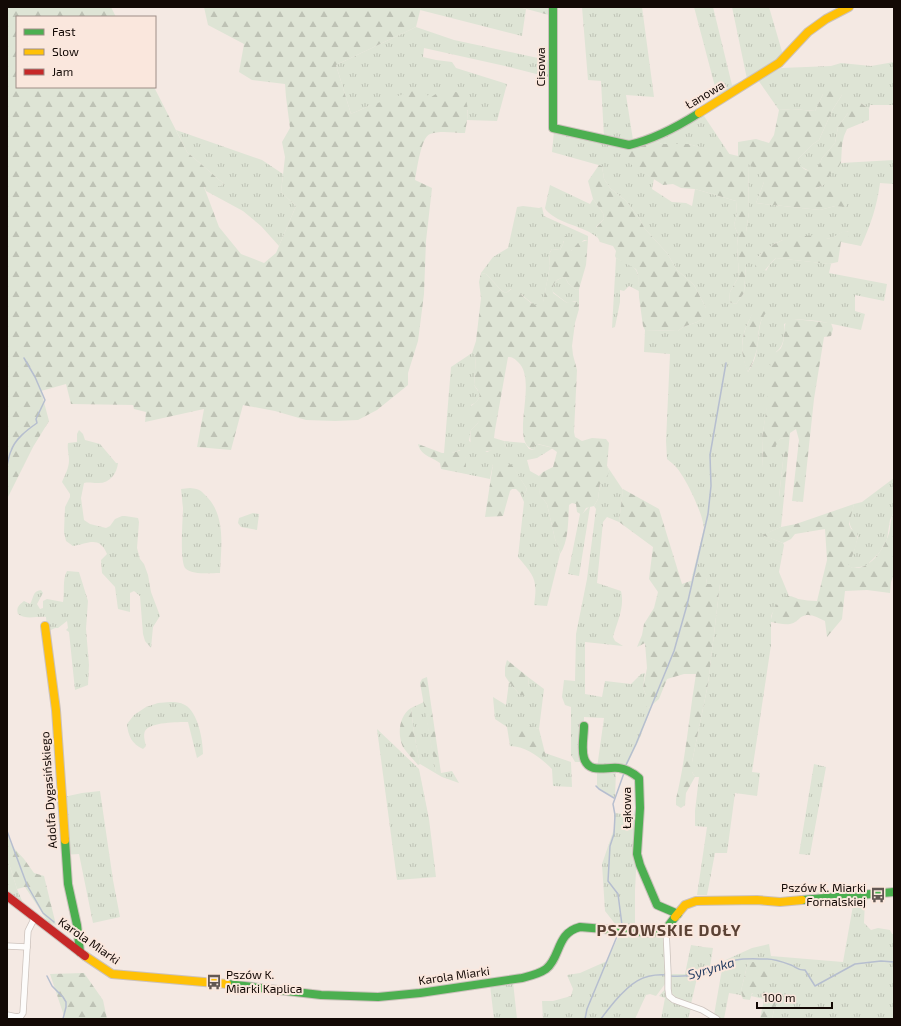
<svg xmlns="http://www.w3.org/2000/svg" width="901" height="1026" font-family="'Exo 2',sans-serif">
<defs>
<pattern id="grass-tufts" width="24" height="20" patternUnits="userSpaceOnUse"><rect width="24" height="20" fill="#dee4d5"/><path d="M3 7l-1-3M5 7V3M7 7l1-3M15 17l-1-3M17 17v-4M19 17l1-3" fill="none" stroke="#bec2b5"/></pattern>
<pattern id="forest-firs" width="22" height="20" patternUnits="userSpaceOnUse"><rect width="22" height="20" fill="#dee4d5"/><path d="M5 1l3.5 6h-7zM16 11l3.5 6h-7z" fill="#bec2b5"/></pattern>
</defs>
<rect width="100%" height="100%" fill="#f4e9e3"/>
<g fill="url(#grass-tufts)" fill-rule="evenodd">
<path d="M421 7H519L526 9 522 36 420 10Z"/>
<path d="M582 7H642L654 97 626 95 633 140 629 142 604 138 601 81 588 80Z"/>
<path d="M694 7H713L732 85 747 79 732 7H769L783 55 718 98Z"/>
<path d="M416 27 454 40 547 60 550 62 552 78 505 66 424 48 423 57 436 60 452 62 456 68 507 84 497 121 467 120 468 110 430 98 369 106 351 114 336 65Z"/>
<path d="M894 62V105H870L869 109 861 103 848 113 838 127 835 143 822 158 817 170 811 172 800 166 798 159 813 144 819 140 833 109 842 95 823 94 815 111 792 109 779 110 758 80 781 68 831 66 841 63 871 66Z"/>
<path d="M702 113 730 155 688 144H662L654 141Z"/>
<path d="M176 130 262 160 283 174 281 192 296 206 279 246 261 226 243 211 206 191 204 186H220L224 184 187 152Z"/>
<path d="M554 131 628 147 629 162 654 179 652 189 672 202 686 203 692 206 695 189 736 201 737 213 734 225 738 234 737 247 739 276 730 292 729 302 736 304 744 293 746 265V232L749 212 748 163 762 172 764 182 756 203 820 210 835 206 815 189C829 183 823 184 831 173 834 169 838 167 841 163L894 160V184L880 183C877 206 871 224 861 246L841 242 849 232C840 230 835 239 826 239 820 240 814 237 808 237 790 235 769 243 758 257L766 271 770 264 776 258 831 264 829 273 887 284 884 301 855 295V311L865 314 861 330 818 321 794 319 784 324C784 335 785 345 776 352L762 438 763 468 776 443 780 439 784 438V452L779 497H784L781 527 763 535 783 543 784 545 779 572 789 596 777 604 771 616V645L752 772 760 773 757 796 735 793 727 853H715L707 895H697L707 827 695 826V811L699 777H695L692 772V762L708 684 720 584H707L706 578 697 573 691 581 704 528C703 514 686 478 676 467 674 464 670 462 667 459L666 441 670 354 644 352 645 330 678 331 683 327 697 322 702 319 706 308 694 285 677 270 667 253 645 229 639 218 626 201 610 188 604 179 602 166 552 152ZM767 311C757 321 760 335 757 348 756 357 753 364 748 372 739 348 740 337 752 315Z"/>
<path d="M550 185 590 204 593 199 603 213 604 219 596 227V234L598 238C583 225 560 225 546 210L545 208Z"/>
<path d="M523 206 539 208 542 207 544 216 588 236V240H584L571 251V245L563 241V244L560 250 552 249 549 254 550 266 543 303 538 307 534 305 522 295 511 289 506 293 502 291 486 274 481 273 493 257 508 248 517 207Z"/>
<path d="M616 258C637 268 639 267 639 291L629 286 624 291 620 290V302L615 327 612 328Z"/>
<path d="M565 277 568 283 576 290 579 289V309L577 302 574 301 567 303 553 292C552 283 556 279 565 277Z"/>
<path d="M472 353 475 354 476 356 474 385 480 394C479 400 476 403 471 405L477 417 480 419 478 423 471 430 469 441 487 452 494 449H507L504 441 525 443 529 449 534 450 535 445 537 444 553 448 537 458 527 460 530 471 539 476 540 495 547 504 555 539 560 554 547 606 534 605C538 579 534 576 518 557L524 502 520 493 524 495 527 489 512 466 493 464 490 479 466 474V458L460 450 452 453H444L451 367Z"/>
<path d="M79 430 83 434 85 440 100 444 116 463H118C117 474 109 484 97 483 92 483 89 482 84 483L81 498 84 520 90 524 106 528 110 526 115 519 122 516H125L138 518 139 522 137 548 140 559 144 564 148 575 151 592 160 616 153 627 151 648 145 641 143 634 140 596 134 591 130 593V612L118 609 115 587 102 573 101 560 107 554C99 535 88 544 73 546L66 541 64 532 65 507 70 497V494L62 482C65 475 69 468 69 460 69 454 67 449 68 443L77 442V434Z"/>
<path d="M607 466 623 490 619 522 607 517 603 522 597 583 621 591C625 607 617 622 613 637L615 641 623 646 585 642V694L602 697 605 681 631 684 641 674 645 673 643 688 646 695V709L652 706 639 740 626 767 616 771 615 798 597 787V768L604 718 584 717 583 762H575L571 755V707L565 705 562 697 564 680 575 681 576 634 587 579 596 509 594 506 598 499 600 484 609 471Z"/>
<path d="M894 478V512L890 520 887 539 880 552 866 566 853 568 847 566 854 551 858 536C845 523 850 520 854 504L862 502Z"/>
<path d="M190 488C201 489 201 491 208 498 226 518 221 548 220 573 210 573 194 575 186 569 179 564 183 518 183 508 182 501 182 495 181 489Z"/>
<path d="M589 507H590L579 576 568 574 580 514H582Z"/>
<path d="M253 513 259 514 257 530 241 527 238 523 239 518Z"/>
<path d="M67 571 79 572 88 601 86 629 89 665 88 685 75 690 69 632 66 630 68 628 67 621 58 628H55L51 630 47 629 46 617C36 616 26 620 18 614 16 607 19 605 24 601L30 604C34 598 32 591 41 590L43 593 37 604 40 609 43 608V601L47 599 63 602C65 592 62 580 67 571Z"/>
<path d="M528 677 544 689 539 729 515 722 546 757 545 753 571 762 572 787 553 786 552 769C541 758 526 746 510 746L507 727 495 719 493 697 506 705 509 682 520 695 529 687Z"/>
<path d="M170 702C175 702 180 702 185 705 198 712 203 740 203 754L197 758 188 722C178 722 150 722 145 731 143 735 145 742 146 746L143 749C132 744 128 736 127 724L134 715 146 707 158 703Z"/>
<path d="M424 702 436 772 441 773 452 771 459 783 442 777 420 764 414 733 411 708Z"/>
<path d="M377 729 419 769 429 819 436 877 397 880Z"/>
<path d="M814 764 826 767 810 855 799 854Z"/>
<path d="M100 791 113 880 120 917 93 923 79 854 64 855 59 798 82 793Z"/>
<path d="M614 813 639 815 635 890V929L616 925 605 911 602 864 614 829Z"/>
<path d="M7 857 17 889 23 903 7 892Z"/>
<path d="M865 899 864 923 871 930 878 928 890 930 892 934H894V1019H772L776 1001 770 998 764 999 751 996 770 962H748L741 991 743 999 741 995 729 993 724 1019H720L714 1015 722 969 697 978 691 1004 676 998 670 991V974H685L691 945 703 947 713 948 710 967 752 948 769 944 771 956 843 962 854 900Z"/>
<path d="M620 933 662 936 666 940 665 984 656 996 650 994 646 995 635 1019H543L542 1001H553L571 996 573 989 567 975 580 973 607 961Z"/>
<path d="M513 982 517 1019H494L490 985Z"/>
<path d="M666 988C667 1004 678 1004 691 1008L688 1019H661L665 998 659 996Z"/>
</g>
<g fill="url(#forest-firs)">
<path d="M7 7H111L116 17H17V87H154L187 152 224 184 220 186 204 187 219 227 241 254 264 263 276 253 296 206 281 192 285 157 282 142 290 128 286 97 285 84 252 80 239 72 244 44 208 25 204 7H421L416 27 336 65 351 114 369 106 421 88 430 98C438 92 445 88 456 92 473 97 467 119 465 133 454 133 441 130 430 134 421 137 417 170 415 180L432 188 426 241 424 294 418 341 408 373V385L377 410 358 420 335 421 306 420 275 411 243 405 231 450 197 447 204 409 145 422 146 412 134 409 133 405 71 404 66 384 41 391 49 421 33 447 7 499Z"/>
<path d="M519 7H548L549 15Z"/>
<path d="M834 89 842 95 833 109 819 140 813 144 798 159C801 169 806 173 817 169L822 158 835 143 838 127 848 113V104L861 103 869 109V120L847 129 844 136 842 145 841 163 838 168 832 172 825 184 815 189 847 194 846 207 835 206 820 210 756 203 764 182 758 181 761 172 748 164 749 212 746 232V265L744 293 736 304 729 302 730 292 739 276 737 247 738 234 734 225 737 213 736 201 695 189 681 188 673 184 663 185 629 163 625 152 628 147 645 144 654 141 662 144H688L738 156V142L756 139 769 143 774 135 779 110 792 109 815 111 823 94Z"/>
<path d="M599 165 602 166 604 179 610 188 626 201 639 218 645 229 667 253 677 270 694 285 706 308V313L702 319 697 322 683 327 678 331 645 330 643 326 639 297 638 274 636 269 616 258 615 256 616 251 613 246 600 242 594 230 604 219 603 213 593 199 588 181Z"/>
<path d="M844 231 849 232V236L841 242 838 262 829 264 776 258C768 264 768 270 759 274L756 270 755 265 758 257 766 248 789 237 818 235 822 239H828L833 237Z"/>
<path d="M565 236 573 238 571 245V251L578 243 588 240 586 265 579 289 576 290 568 283 565 277C556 279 552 283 553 293L567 303 571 301 577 302 579 309 575 323 572 346 573 355 577 370 574 432 575 437 582 441 592 438 606 439 609 443 607 466 609 471 607 478 600 484 598 499 594 506 586 508 582 515 577 512 576 504 572 503 569 505C568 520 569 541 560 554L555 539 547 504 540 495 538 480 539 476 543 472 553 467 557 452 550 447 538 444 535 445 534 450C508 443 539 381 518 362 515 359 513 357 508 357L495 430 494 438 504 441 507 449 505 451C487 448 466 460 471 430L478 423 479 419 477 417 472 421 468 422 467 410C476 400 486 399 474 385L476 356 475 354 472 353 476 341 481 298 479 282 481 273 486 274 502 291 506 293 513 288 531 303 538 306 543 302 550 266 549 254 552 249 560 250 563 244 564 238Z"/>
<path d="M758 309 768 311C756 322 760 334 757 349 755 357 752 364 748 372 740 355 740 337 749 321 751 316 753 311 758 309Z"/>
<path d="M794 319 831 323 833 329 831 336 824 337 814 399 803 502 792 501 799 440 796 429 790 433 784 497H779L784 452V438L780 439C773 446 772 459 768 468L763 469 762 438 766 412 771 356C774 353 779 351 781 348 786 339 782 328 787 320Z"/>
<path d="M418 444 442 453H452L464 449 466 458V474L441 469 440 463C432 457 421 456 418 444Z"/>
<path d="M504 462 512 465 527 489 524 495 520 493 516 489H512L510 491 503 516 485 517 493 464Z"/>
<path d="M623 489 659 509 682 584 693 580 697 573 701 571 706 578 707 584H720L708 684 692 762V772L695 777 686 793 685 805 681 808 676 805V799C686 758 689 716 696 674H684L667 679 659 699 646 710V695L643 688 647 668 645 643 637 647 642 635 644 624 654 608 658 592 649 579 653 547 619 522Z"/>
<path d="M854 504 849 524 851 529 857 532C859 543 852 556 848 566 867 575 884 550 889 533 891 526 890 519 894 512V574L891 582 890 593 867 590 845 591 842 619 827 637 825 621C817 617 809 612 801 617 798 620 795 623 790 624 784 625 778 623 771 622 771 613 778 596 789 596 792 596 796 598 798 599 805 600 810 601 817 601L827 560 825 529 795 534 791 539 783 543 762 535 781 527 796 524Z"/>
<path d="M507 660 528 677 529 687V696L520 695 509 682 505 676V667Z"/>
<path d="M427 677 441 773H436L420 683 422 679Z"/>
<path d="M411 708 414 733 420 764 418 765C413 759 407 753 403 747 397 734 399 716 411 708Z"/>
<path d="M515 721 539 729 546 757 519 746Z"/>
<path d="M7 835 12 846 24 859 34 873 44 876 56 925 48 922 25 887 17 889 7 857Z"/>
<path d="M748 962H771L765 994 752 993 750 1000 743 999 741 991Z"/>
<path d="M84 973 103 1000 107 1019H65L50 974Z"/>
<path d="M770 998 776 1001 772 1019H760L764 999Z"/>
</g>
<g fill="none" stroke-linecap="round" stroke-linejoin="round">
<g stroke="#b6becf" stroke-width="1.5">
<path d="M7 466C8 461 9 455 11 451 15 439 27 430 37 423L36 419 45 400 35 377 24 358"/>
<path d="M626 765 636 744 674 651 687 605 708 514 711 486 710 455 726 363"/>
<path d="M596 786 599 789 614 798"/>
<path d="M7 831 27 885 43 913 54 922"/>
<path d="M622 925 618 894 608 881 610 846 614 834 615 815 613 804 624 773"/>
<path d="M47 976 52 986 63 997 66 1002V1007L63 1019"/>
<path d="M670 976C686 977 701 975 716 969 723 967 728 962 736 960 745 958 757 959 767 959 775 959 783 962 791 965 796 967 799 971 805 970L815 986 855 964 881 961 894 962"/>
<path d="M585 1019 587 1009 618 934"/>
<path d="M601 1019C605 1013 610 1007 615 1001 630 984 642 973 667 975"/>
</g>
<g stroke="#ccc2bc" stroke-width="7">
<g id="street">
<path d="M666 929 668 973V989L669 996 674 1000 702 1010 717 1019"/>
<path d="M7 946 27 947"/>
<path d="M7 1015 17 1017 21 1016 23 1013 28 931 35 917"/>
</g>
</g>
<g stroke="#ccc2bc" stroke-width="10">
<g id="fast">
<path d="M553 7V128L629 145C655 139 677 127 699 113"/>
<path d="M584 726C584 736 581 748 584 758 589 775 607 766 619 768 627 769 633 773 639 778L640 808 637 854 640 865 657 905 678 914"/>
<path d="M65 840 68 884 77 925 80 952"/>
<path d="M802 900 894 892"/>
<path d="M227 984 321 995 378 997 420 993 522 978C530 976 539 974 546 969 561 957 556 933 580 927L652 933 666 929 675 917"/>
</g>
</g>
<g stroke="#ccc2bc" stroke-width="10">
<g id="slow">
<path d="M699 113 779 63 808 32 826 19 849 7"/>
<path d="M45 626 56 710 65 840"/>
<path d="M675 917 685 905 696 901 757 900 780 902 802 900"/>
<path d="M85 956 112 974 227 984"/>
</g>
</g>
<g stroke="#ccc2bc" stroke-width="10">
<path id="jam" d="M7 896 85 956"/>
</g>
<use href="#street" stroke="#fdfcfb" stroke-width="5.5"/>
<use href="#fast" stroke="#4caf50" stroke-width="8"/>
<use href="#slow" stroke="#ffc107" stroke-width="8"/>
<use href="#jam" stroke="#c62828" stroke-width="8"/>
</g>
<defs>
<g id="bus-bare" transform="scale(1.2)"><path d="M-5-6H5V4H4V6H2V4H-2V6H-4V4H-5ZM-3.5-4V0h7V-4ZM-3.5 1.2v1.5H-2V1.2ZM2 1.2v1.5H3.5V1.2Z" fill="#625753" stroke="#fae7dd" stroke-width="2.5" paint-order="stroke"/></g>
</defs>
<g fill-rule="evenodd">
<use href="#bus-bare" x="878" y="895"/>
<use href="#bus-bare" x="214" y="982"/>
</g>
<g text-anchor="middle" stroke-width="4" stroke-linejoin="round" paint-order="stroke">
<g font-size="12" fill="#130905" stroke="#fae7dd">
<text transform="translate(541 67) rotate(-90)" y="4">Cisowa</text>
<text transform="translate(705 95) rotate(-31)" y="4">Łanowa</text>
<text transform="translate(49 790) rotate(-94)" y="4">Adolfa Dygasińskiego</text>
<text transform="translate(627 808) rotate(-90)" y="4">Łąkowa</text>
<text transform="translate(89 941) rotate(35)" y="4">Karola Miarki</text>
<text transform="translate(454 976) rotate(-8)" y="4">Karola Miarki</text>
</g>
<g font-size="12" fill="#130905" stroke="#fae7dd" text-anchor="end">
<text x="866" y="892">Pszów K. Miarki<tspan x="866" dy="14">Fornalskiej</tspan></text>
<text x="226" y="979" text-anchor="start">Pszów K.<tspan x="226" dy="14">Miarki Kaplica</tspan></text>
</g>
<g font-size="13" font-style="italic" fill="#243c62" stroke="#fae7dd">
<text transform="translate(711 968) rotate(-16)" y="5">Syrynka</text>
</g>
<g font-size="16" font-weight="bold" letter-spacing="1" fill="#5b4235" stroke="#fae7dd">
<text x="669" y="936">PSZOWSKIE DOŁY</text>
</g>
</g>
<rect width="901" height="1026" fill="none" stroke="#130905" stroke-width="16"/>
<rect x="16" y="16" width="140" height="72" fill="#fae7dd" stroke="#9e8e87"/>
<rect x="24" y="29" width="20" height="6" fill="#4caf50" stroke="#9e8e87"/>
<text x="52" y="36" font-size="12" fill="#130905">Fast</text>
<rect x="24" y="49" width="20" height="6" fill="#ffc107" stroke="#9e8e87"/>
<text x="52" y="56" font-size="12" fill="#130905">Slow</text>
<rect x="24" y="69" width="20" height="6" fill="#c62828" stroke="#9e8e87"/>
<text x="52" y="76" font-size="12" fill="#130905">Jam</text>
<path d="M757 1002v6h75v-6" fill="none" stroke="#130905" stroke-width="2"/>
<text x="763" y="1002" font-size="12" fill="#130905" stroke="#fae7dd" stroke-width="3" paint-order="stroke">100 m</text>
</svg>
